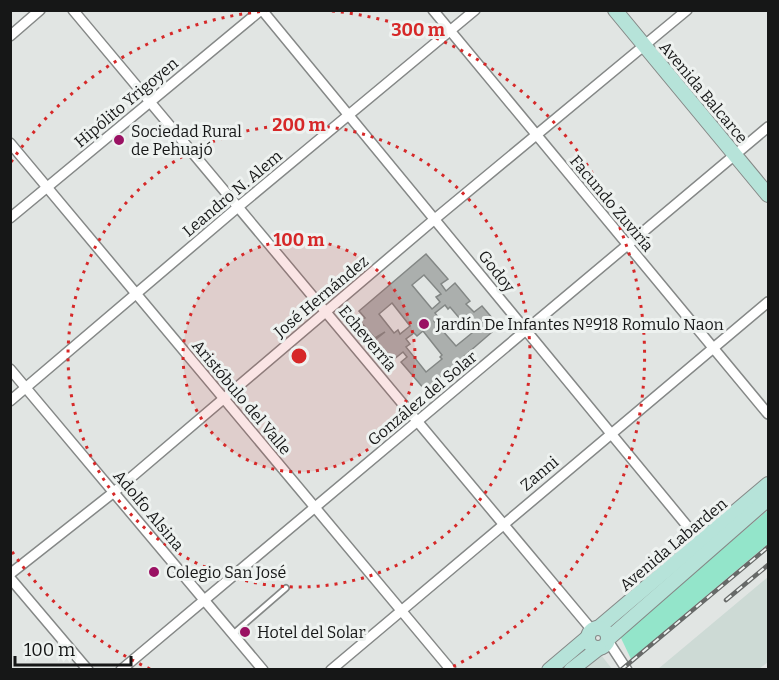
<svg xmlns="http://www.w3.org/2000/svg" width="779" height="680" font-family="Bitter,serif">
<rect width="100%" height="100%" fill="#e1e5e3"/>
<g fill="#cddad5">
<path d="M768 577V662L759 669H658Z"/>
<path d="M598 651 612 669 576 670Z"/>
</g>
<path fill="#93e5ca" d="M768 510V544L631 659 620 636Z"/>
<path fill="#abafad" stroke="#838785" stroke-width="1.5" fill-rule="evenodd" d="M426 254 448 279 441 284 446 291 455 283 470 301 466 304 474 312 482 306 499 326 425 390 401 362 407 357 403 352 393 360 375 340 385 332 375 338 359 320 365 318 359 311ZM424 275 441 294 436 297 440 302 432 309 412 285ZM392 303 410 326 400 334 398 330 394 333 379 314ZM445 305 448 309 450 307 472 333 456 346 434 321 438 317 435 313ZM423 331 442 355 440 357 442 359 426 372 406 347 410 344 406 339 414 333 417 336Z"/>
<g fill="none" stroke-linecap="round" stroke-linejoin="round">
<g stroke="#858887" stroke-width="8">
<path id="service" d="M233 634 286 588"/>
</g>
<g stroke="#858887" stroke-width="12">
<g id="minor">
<path d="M73 10 592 630"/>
<path d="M262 10 702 544"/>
<path d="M433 10 768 414"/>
<path d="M10 36 40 10"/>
<path d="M10 143 451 670"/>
<path d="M10 218 261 10"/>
<path d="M10 369 263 670"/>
<path d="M10 401 238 207 475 10"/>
<path d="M10 574 114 492 436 218 687 10"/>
<path d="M10 578 88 670"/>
<path d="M608 641 627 670"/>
<path d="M121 670 768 127"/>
<path d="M331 670 768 302"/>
</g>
</g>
<g stroke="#858887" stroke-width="16">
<g id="secondary">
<path d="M615 10 768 195"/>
<path d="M598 628 768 484"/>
<circle cx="598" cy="638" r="10"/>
<path d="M608 639 768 499"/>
<path d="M549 670 588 637"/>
<path d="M571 670 599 648"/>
</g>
</g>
<use href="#service" stroke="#fff" stroke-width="4.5"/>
<use href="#minor" stroke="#fff" stroke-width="9"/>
<use href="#secondary" stroke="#b6e3d9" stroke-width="14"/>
<g stroke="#676968" stroke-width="4.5">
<g id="rail">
<path d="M726 600 768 565"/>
<path d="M621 670 768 547"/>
</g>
</g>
<use href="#rail" stroke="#eef2f0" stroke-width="2" stroke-dasharray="7" stroke-linecap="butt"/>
</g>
<circle cx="299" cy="356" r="116" fill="#d62828" fill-opacity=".12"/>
<g fill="none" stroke="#d62828" stroke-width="3" stroke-dasharray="3 6">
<circle cx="299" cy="356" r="116"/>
<circle cx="299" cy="356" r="231"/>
<path d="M150 669A347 347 0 0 1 11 550M11 162A347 347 0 0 1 266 11M332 11A347 347 0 0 1 448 669"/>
</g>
<g fill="#9a1163" stroke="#eef2f0" stroke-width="2">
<circle cx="119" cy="140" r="6"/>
<circle cx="424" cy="324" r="6"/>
<circle cx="154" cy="572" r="6"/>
<circle cx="245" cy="632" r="6"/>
</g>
<g text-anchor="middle" stroke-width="6" stroke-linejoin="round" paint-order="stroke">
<g font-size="16" fill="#161717" stroke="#eef2f0">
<text transform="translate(704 92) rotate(50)" y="6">Avenida Balcarce</text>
<text transform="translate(126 102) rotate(-40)" y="6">Hipólito Yrigoyen</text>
<text transform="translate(232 193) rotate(-40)" y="6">Leandro N. Alem</text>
<text transform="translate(612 203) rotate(50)" y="6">Facundo Zuviría</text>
<text transform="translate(497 271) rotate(52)" y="6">Godoy</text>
<text transform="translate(321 296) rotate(-40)" y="6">José Hernández</text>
<text transform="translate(368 338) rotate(50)" y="6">Echeverría</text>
<text transform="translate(242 397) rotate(50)" y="6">Aristóbulo del Valle</text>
<text transform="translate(422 398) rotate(-40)" y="6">González del Solar</text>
<text transform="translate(539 473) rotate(-40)" y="6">Zanni</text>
<text transform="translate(149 510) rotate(50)" y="6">Adolfo Alsina</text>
<text transform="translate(673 544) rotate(-40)" y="6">Avenida Labarden</text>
</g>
<g font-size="16" fill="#161717" stroke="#eef2f0" text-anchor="start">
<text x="131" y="137">Sociedad Rural<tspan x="131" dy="18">de Pehuajó</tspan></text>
<text x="436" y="330">Jardín De Infantes Nº918 Romulo Naon</text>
<text x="166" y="578">Colegio San José</text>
<text x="257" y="638">Hotel del Solar</text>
</g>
</g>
<circle cx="299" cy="356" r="9" fill="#d62828" stroke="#eef2f0" stroke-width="3"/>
<g font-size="18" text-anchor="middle" font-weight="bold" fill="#d62828" stroke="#eef2f0" stroke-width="6" stroke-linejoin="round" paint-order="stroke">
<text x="418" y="36">300 m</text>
<text x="299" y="131">200 m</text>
<text x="299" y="246">100 m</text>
</g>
<rect width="779" height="680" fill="none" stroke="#161717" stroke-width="24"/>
<path d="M15 656v9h116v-9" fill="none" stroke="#161717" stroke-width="3"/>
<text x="24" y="656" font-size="18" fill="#161717" stroke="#eef2f0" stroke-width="4.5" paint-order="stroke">100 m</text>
</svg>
